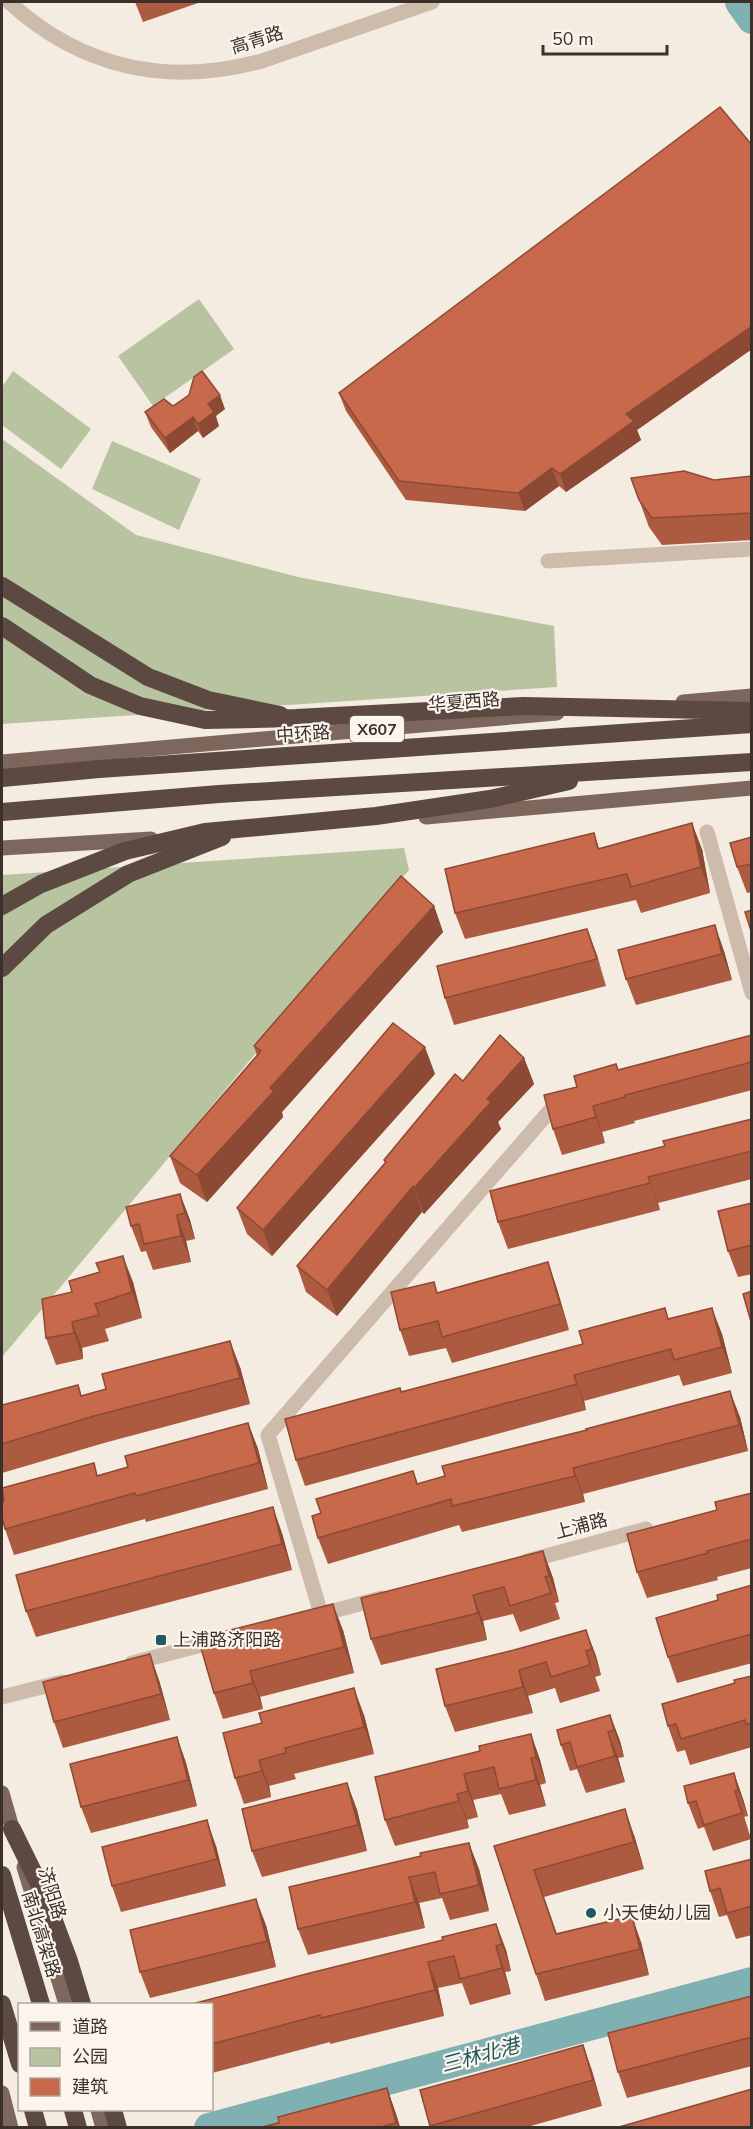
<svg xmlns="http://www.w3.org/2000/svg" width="753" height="2129" font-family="'Nunito Sans','Noto Sans SC',sans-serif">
<rect width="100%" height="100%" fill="#f4ebe1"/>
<g fill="#b8c4a0">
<path d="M199 299 234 349 153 406 118 356Z"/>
<path d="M13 371 91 429 61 469 2 425V387Z"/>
<path d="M2 439 136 535 298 577 554 626 557 687 2 724Z"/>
<path d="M112 441 201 479 179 530 92 489Z"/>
<path d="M404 848 409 870 2 1357V875Z"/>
</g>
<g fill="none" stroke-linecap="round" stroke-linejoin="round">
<g stroke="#7fb0b2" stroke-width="30">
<path d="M740 2 752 19"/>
<path d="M209 2128 752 1982"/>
</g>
<g stroke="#cdbbac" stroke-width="15">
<path d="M9 2C81 68 168 87 262 61L432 2"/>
<path d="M548 561 752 549"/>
<path d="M707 832 752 993"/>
<path d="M527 1561 646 1529"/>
<path d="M321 1614 268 1435 561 1098"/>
<path d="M318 1615 382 1598"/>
<path d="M132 1663 248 1633"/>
<path d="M2 1697 62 1682"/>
</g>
<g stroke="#7d675c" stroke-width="15">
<path d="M683 702 752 696"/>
<path d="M2 762 557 713"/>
<path d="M426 817 752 788"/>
<path d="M2 848 151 839"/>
<path d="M2 1793 15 1838"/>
<path d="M24 1867 66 2004"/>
<path d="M2 2093 11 2128"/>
<path d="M98 2110 103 2128"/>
</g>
<g stroke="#5c4a42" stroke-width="18">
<path d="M2 586 148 677 208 700 280 715"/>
<path d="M12 1829 43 1892 69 1961 82 2004"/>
<path d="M2 1875 41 2004"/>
<path d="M2 2004 20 2064"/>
<path d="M33 2110 38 2128"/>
<path d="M73 2110 78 2128"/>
<path d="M113 2110 118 2128"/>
</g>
<g stroke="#5c4a42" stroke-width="18">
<path d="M2 626 90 685 140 706 205 720 296 718 524 706 752 711"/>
<path d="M2 778 99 769 752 724"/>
<path d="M2 812 219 794 752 762"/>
<path d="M2 906 41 884 125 851 205 832 376 816 490 799 569 781"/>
<path d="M2 968 46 925 128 874 222 837"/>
</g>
</g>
<g fill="#ac5a40">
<path d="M135 2H201L143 22Z"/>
<path d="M752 145V349L637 430 641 440 566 492 559 486 525 511 406 500 346 411 339 393Z"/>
<path d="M173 406 225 409 215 416 219 426 203 438 198 431 170 453 151 427 145 412Z"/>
<path d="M752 476V540L662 545 649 527 631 478 714 480Z"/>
<path d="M594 833 599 848 702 849 710 893 641 913 636 900 465 939 455 913Z"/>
<path d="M752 837V892L747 893 737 867Z"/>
<path d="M434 906 443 932 282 1112 283 1117 207 1202 180 1183 170 1156 257 1056 254 1046Z"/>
<path d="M587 929 606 986 454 1025 445 998Z"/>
<path d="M724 951 732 980 636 1005 626 979Z"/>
<path d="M752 1035V1090L634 1121 635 1123 602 1132 605 1143 562 1155 553 1129 577 1087 618 1070Z"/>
<path d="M524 1058 534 1084 498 1122 501 1129 424 1214 422 1212 337 1316 306 1292 297 1266 385 1163 384 1160 463 1081Z"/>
<path d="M435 1074 272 1256 247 1234 237 1208Z"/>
<path d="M752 1119V1179L658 1203 660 1210 508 1249 498 1222Z"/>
<path d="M180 1194 190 1220 195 1239 186 1241 191 1262 153 1270 146 1251 141 1252 131 1226Z"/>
<path d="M752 1203V1274L738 1277 728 1251Z"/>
<path d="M548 1262 557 1289 569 1330 452 1363 446 1348 409 1356 400 1330 438 1293Z"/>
<path d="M133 1282 142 1318 105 1329 109 1341 82 1348 83 1359 56 1365 46 1338 42 1299Z"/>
<path d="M669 1319 722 1334 732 1373 683 1386 679 1375 584 1401 586 1410 305 1486 296 1460 401 1392 583 1344Z"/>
<path d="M240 1367 250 1404 104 1443 2 1473V1405L82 1396Z"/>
<path d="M740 1417 748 1451 583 1494 585 1502 462 1532 459 1525 328 1564 318 1538 321 1513 413 1471 418 1484Z"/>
<path d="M248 1423 258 1449 268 1489 146 1522 145 1519 14 1555 5 1529 98 1475 128 1467Z"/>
<path d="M752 1493V1568L717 1577 718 1580 647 1598 637 1572 717 1510Z"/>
<path d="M282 1533 292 1570 36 1637 26 1611Z"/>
<path d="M543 1551 553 1578 559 1602 555 1603 560 1619 520 1632 513 1614 483 1621 487 1640 381 1665 371 1639Z"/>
<path d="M752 1585V1663L677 1683 668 1657 718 1600Z"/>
<path d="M343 1630 354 1673 260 1697 263 1709 223 1719 214 1693 201 1648Z"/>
<path d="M586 1630 596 1656 601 1675 595 1677 600 1691 560 1703 555 1688 528 1696 533 1713 455 1732 445 1706 514 1650Z"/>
<path d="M752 1676V1747L690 1765 685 1750 677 1752 668 1726 735 1683Z"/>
<path d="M159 1680 170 1720 63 1748 54 1722Z"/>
<path d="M364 1715 374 1754 294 1774 296 1779 269 1786 271 1797 244 1804 235 1778 223 1733Z"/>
<path d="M610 1715 620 1741 624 1757 618 1758 625 1782 586 1793 577 1769 570 1771 561 1745Z"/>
<path d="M531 1734 540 1760 546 1783 540 1785 546 1806 509 1815 501 1794 473 1800 478 1817 467 1820 469 1828 395 1846 385 1820 480 1751Z"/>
<path d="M177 1737 186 1763 197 1806 91 1833 81 1807Z"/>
<path d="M734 1773 743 1799 748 1816 744 1817 751 1839 713 1851 704 1827 698 1829 688 1803Z"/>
<path d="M347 1783 357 1810 367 1851 262 1877 252 1851Z"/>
<path d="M634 1835 644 1869 544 1897 557 1934 641 1942 649 1975 545 2001 536 1974 494 1846Z"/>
<path d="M216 1846 226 1886 121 1912 112 1886Z"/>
<path d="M421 1856 479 1869 489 1911 450 1920 442 1898 419 1903 425 1928 308 1955 298 1929Z"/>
<path d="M752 1859V1935L736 1939 727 1915 719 1917 710 1891Z"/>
<path d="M496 1924 506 1950 511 1971 505 1972 511 1994 470 2005 462 1983 438 1988 444 2016 330 2044V2042L212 2073V2004L443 1940Z"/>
<path d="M266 1925 276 1967 150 1998 140 1972Z"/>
<path d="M752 1996V2066L627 2098 618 2072Z"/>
<path d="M583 2045 592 2071 602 2106 527 2127H431L420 2090Z"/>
<path d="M387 2088 396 2114 400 2127H262Z"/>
</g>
<g fill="#8c4a34">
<path d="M752 326V349L637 430 641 440 566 492 560 474 626 414Z"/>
<path d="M220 395 225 409 216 416 219 426 203 438 198 424 208 404Z"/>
<path d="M193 417 198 431 170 453 165 438Z"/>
<path d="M552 468 559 486 525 511 518 493Z"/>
<path d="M692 823 702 849 710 893 701 867Z"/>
<path d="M434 906 443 932 282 1112 283 1117 207 1202 197 1175 270 1088Z"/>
<path d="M715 925 724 951 732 980 722 954Z"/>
<path d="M587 929 597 955 606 986Z"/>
<path d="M425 1047 435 1074 272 1256 263 1230Z"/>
<path d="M524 1058 534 1084 498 1122 501 1129 424 1214 414 1188 487 1099Z"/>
<path d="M593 1106 602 1132 605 1143 596 1117Z"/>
<path d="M648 1177 658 1203 660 1210 650 1183Z"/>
<path d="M413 1186 422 1212 337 1316 327 1290Z"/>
<path d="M180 1194 190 1220 195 1239 185 1213Z"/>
<path d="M177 1215 186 1241 191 1262 181 1236Z"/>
<path d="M123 1256 133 1282 142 1318 132 1292Z"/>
<path d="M548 1262 557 1289 569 1330 560 1304Z"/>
<path d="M712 1308 722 1334 732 1373 722 1347Z"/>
<path d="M72 1322 82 1348 83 1359 74 1333Z"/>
<path d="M230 1341 240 1367 250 1404 240 1378Z"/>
<path d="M574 1375 584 1401 586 1410 577 1384Z"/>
<path d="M730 1391 740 1417 748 1451 739 1425Z"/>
<path d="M248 1423 258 1449 268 1489 259 1463Z"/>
<path d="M573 1468 583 1494 585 1502 575 1476Z"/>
<path d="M273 1507 282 1533 292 1570 282 1544Z"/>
<path d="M543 1551 553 1578 559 1602 549 1576Z"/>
<path d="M473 1595 483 1621 487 1640 478 1613Z"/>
<path d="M333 1604 343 1630 354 1673 344 1647Z"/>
<path d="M586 1630 596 1656 601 1675 592 1649Z"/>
<path d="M586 1651 595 1677 600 1691 590 1665Z"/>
<path d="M150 1654 159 1680 170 1720 161 1694Z"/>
<path d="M519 1670 528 1696 533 1713 523 1687Z"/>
<path d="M250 1671 260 1697 263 1709 253 1683Z"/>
<path d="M354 1688 364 1715 374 1754 364 1727Z"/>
<path d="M610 1715 620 1741 624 1757 614 1730Z"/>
<path d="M608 1732 618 1758 625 1782 615 1756Z"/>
<path d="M531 1734 540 1760 546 1783 536 1757Z"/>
<path d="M177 1737 186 1763 197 1806 188 1780Z"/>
<path d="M531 1758 540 1785 546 1806 536 1780Z"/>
<path d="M259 1760 269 1786 271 1797 262 1771Z"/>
<path d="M734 1773 743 1799 748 1816 738 1790Z"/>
<path d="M464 1774 473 1800 478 1817 468 1791Z"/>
<path d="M347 1783 357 1810 367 1851 358 1825Z"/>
<path d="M735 1791 744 1817 751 1839 742 1813Z"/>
<path d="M457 1794 467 1820 469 1828 459 1801Z"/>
<path d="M625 1809 634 1835 644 1869 634 1842Z"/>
<path d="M207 1820 216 1846 226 1886 217 1859Z"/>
<path d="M469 1843 479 1869 489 1911 479 1885Z"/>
<path d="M409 1877 419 1903 425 1928 415 1902Z"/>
<path d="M256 1899 266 1925 276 1967 267 1941Z"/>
<path d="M632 1916 641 1942 649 1975 640 1949Z"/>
<path d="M496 1924 506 1950 511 1971 502 1944Z"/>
<path d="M496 1946 505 1972 511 1994 502 1968Z"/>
<path d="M428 1962 438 1988 444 2016 435 1990Z"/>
<path d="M583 2045 592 2071 602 2106 593 2080Z"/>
<path d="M387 2088 396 2114 400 2127H398L396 2123Z"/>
</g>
<g fill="#c8694b" stroke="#8c4a34" stroke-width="1.5">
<path d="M720 107 752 145V326L626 414 634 421 560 474 552 468 518 493 399 481 339 393Z"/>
<path d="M202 371 220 395 208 404 214 412 198 424 193 417 165 438 145 412 164 399 173 406 189 395 194 377Z"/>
<path d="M684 471 714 480 752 476V513L652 518 639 500 631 478Z"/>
<path d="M692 823 701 867 631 887 627 874 455 913 445 869 594 833 598 849Z"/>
<path d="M752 837V864L737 867 730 843Z"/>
<path d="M401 876 434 906 270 1088 274 1091 197 1175 170 1156 261 1051 254 1046Z"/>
<path d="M752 910V934L745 912Z"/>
<path d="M715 925 722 954 626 979 618 950Z"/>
<path d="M587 929 597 959 445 998 437 966Z"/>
<path d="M393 1023 425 1047 263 1230 237 1208Z"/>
<path d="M500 1035 524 1058 487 1099 491 1102 414 1188 413 1186 327 1290 297 1266 386 1162 384 1160 455 1074 463 1081Z"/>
<path d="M752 1035V1062L625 1095V1097L593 1106 596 1117 553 1129 544 1095 577 1087 574 1076 616 1064 618 1070Z"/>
<path d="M752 1119V1151L648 1177 650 1183 498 1222 490 1191 665 1146 663 1141Z"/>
<path d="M180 1194 185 1213 177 1215 181 1236 144 1244 139 1224 131 1226 126 1207Z"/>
<path d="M752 1203V1245L728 1251 718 1211Z"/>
<path d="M123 1256 132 1292 95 1304 99 1315 72 1322 74 1333 46 1338 42 1299 72 1292 69 1281 100 1272 96 1263Z"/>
<path d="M548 1262 560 1304 442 1337 438 1321 400 1330 391 1292 434 1282 437 1293Z"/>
<path d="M752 1291V1325L743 1294Z"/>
<path d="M665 1308 668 1319 712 1308 722 1347 674 1360 671 1349 574 1375 577 1384 296 1460 285 1419 400 1388 401 1392 583 1344 579 1331Z"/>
<path d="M230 1341 240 1378 94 1416 2 1444V1405L78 1385 81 1396 106 1389 102 1374Z"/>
<path d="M730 1391 739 1425 573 1468 575 1476 452 1506 451 1499 318 1538 312 1516 321 1513 316 1499 413 1471 417 1484 445 1476 442 1466 587 1430 586 1429Z"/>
<path d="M248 1423 259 1463 136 1496 135 1493 5 1529 2 1517V1502L4 1501 2 1488 94 1463 97 1476 128 1467 125 1456Z"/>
<path d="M752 1493V1539L707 1551 708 1553 637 1572 627 1534 717 1510 715 1502Z"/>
<path d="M273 1507 282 1544 26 1611 16 1575Z"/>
<path d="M543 1551 549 1576 545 1577 551 1593 510 1606 504 1587 473 1595 478 1613 371 1639 361 1598Z"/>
<path d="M752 1585V1634L668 1657 656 1618 718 1600 717 1595Z"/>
<path d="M333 1604 344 1647 250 1671 253 1683 214 1693 201 1648 229 1640 226 1631Z"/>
<path d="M586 1630 592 1649 586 1651 590 1665 551 1677 546 1662 519 1670 523 1687 445 1706 436 1669 514 1650Z"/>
<path d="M150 1654 161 1694 54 1722 43 1682Z"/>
<path d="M752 1676V1723L746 1724 745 1720 681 1739 676 1724 668 1726 662 1704 735 1683 734 1680Z"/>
<path d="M354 1688 364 1727 285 1748 286 1753 259 1760 262 1771 235 1778 223 1733 262 1723 259 1713Z"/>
<path d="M610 1715 614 1730 608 1732 615 1756 577 1767 570 1742 561 1745 557 1730Z"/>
<path d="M531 1734 536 1757 531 1758 536 1780 499 1789 494 1767 464 1774 468 1791 457 1794 459 1801 385 1820 375 1777 480 1751 479 1746Z"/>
<path d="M177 1737 188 1780 81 1807 70 1764Z"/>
<path d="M734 1773 738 1790 735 1791 742 1813 704 1825 696 1801 688 1803 684 1786Z"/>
<path d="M347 1783 358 1825 252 1851 242 1809Z"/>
<path d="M625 1809 634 1842 534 1870 556 1934 632 1916 640 1949 536 1974 494 1846Z"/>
<path d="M207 1820 217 1859 112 1886 102 1847Z"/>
<path d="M469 1843 479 1885 440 1894 435 1872 409 1877 415 1902 298 1929 289 1887 421 1856 420 1853Z"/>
<path d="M752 1859V1906L727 1913 720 1888 710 1891 705 1871Z"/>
<path d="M256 1899 267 1941 140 1972 130 1930Z"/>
<path d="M496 1924 502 1944 496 1946 502 1968 460 1979 454 1956 428 1962 435 1990 321 2018 320 2015 212 2044V2004H192L310 1973 443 1940 442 1937Z"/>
<path d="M752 1996V2037L618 2072 608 2033Z"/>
<path d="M583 2045 593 2080 430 2126 420 2090Z"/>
<path d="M387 2088 396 2123 381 2127H262L279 2123 278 2117Z"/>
<path d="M752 2089V2127H619Z"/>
</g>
<g fill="#1f5a5e" stroke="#fbf5ee" stroke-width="2">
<rect x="155" y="1634" width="12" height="12" rx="3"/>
<circle cx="591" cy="1913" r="6"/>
</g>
<g text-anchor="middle" stroke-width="4.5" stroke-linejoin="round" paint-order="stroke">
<rect fill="#fbf5ee" stroke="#756b66" stroke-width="1.5" x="350" y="716" width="54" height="26" rx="4.5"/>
<g font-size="16" font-weight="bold" fill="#3b302b">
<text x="377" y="735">X607</text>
</g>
<g font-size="18" fill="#3b302b" stroke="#fbf5ee">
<text transform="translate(257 40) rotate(-17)" y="6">高青路</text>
<text transform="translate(464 702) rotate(-5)" y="6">华夏西路</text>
<text transform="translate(303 734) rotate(-4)" y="6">中环路</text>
<text transform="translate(581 1526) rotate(-15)" y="6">上浦路</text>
<text transform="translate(52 1893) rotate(73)" y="6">济阳路</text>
<text transform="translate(41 1934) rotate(73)" y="6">南北高架路</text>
</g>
<g font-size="18" fill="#3b302b" stroke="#fbf5ee" text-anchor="start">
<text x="173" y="1646">上浦路济阳路</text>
<text x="603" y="1919">小天使幼儿园</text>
</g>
<g font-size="20" font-style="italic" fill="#1f5a5e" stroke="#fbf5ee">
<text transform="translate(480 2055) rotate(-15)" y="7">三林北港</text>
</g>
</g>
<rect width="753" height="2129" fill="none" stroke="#3b302b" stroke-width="6"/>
<rect x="18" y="2003" width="195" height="108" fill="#fbf5ee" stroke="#aea6a0" stroke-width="1.5"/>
<rect x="30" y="2022" width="30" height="9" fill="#7d675c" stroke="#aea6a0" stroke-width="1.5"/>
<text x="72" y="2033" font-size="18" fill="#3b302b">道路</text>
<rect x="30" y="2048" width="30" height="18" fill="#b8c4a0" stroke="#aea6a0" stroke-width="1.5"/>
<text x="72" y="2063" font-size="18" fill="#3b302b">公园</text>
<rect x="30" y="2078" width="30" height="18" fill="#c8694b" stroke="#aea6a0" stroke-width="1.5"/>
<text x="72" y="2093" font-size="18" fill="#3b302b">建筑</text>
<path d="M543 45v9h124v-9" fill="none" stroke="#3b302b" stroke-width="3"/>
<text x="552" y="45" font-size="18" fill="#3b302b" stroke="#fbf5ee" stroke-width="4.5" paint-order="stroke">50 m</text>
</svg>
